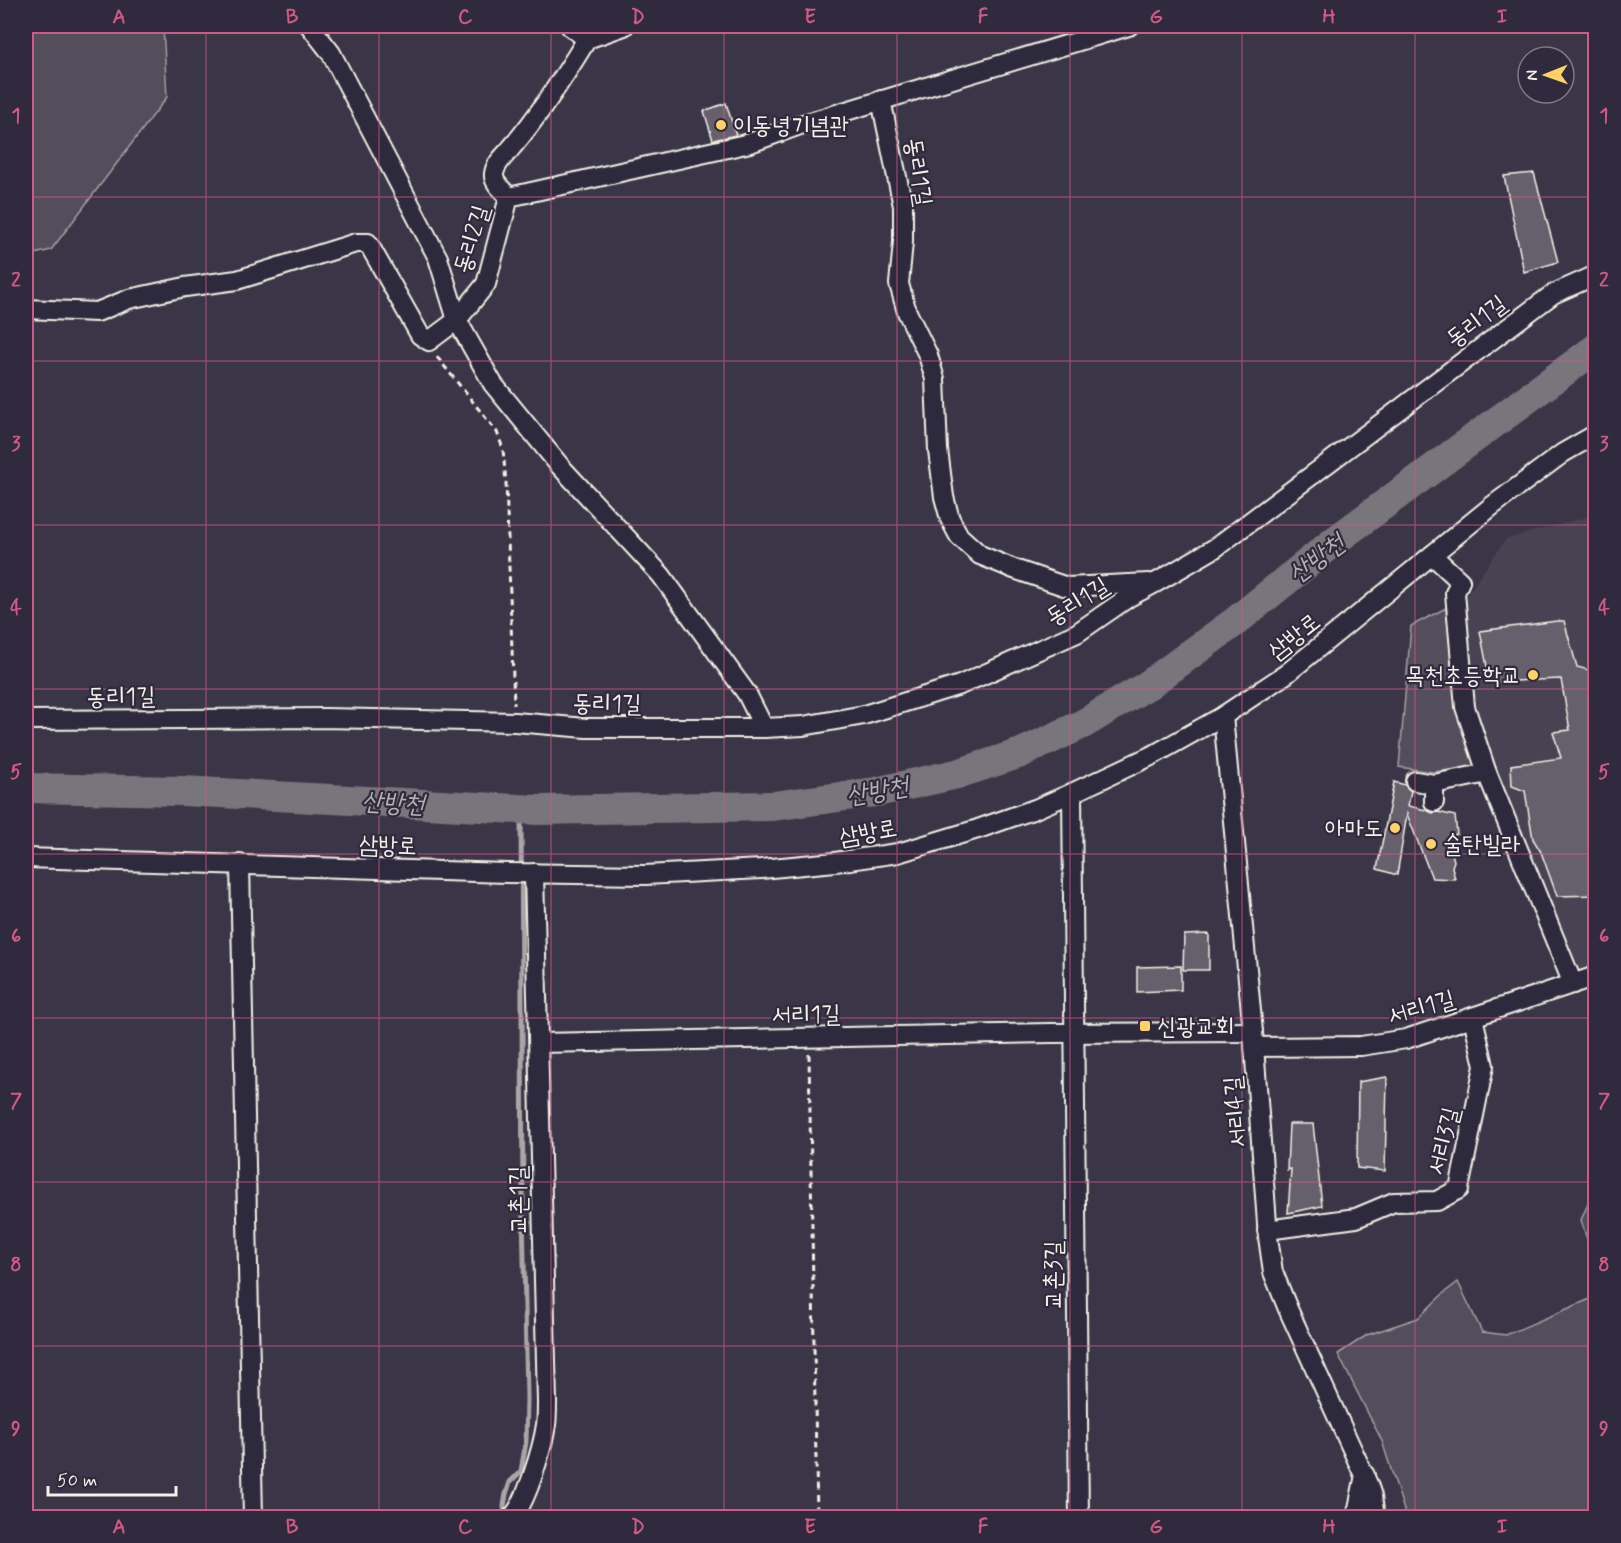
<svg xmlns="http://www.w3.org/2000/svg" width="1621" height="1543" font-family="Mynerve,'Poor Story',sans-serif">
<rect width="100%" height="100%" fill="#3b3647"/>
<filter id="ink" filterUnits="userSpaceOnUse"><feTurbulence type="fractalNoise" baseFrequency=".0167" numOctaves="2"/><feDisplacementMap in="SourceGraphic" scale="12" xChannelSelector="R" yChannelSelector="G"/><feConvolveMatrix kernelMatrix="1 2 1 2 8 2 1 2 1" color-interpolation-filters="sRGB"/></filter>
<g filter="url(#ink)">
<path fill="#484352" d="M1595 515 1596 964 1578 971 1574 958 1481 746 1461 604 1506 539Z"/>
<g fill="#534e5c" stroke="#a4a0a2" stroke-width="1.5">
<path d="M26 26H163L167 97 51 250 26 256Z"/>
<path d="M1446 608 1457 709 1476 767 1432 772 1399 767 1411 626Z"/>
<path d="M1595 1188H1596L1595 1265 1581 1220Z"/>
<path d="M1458 1282 1482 1332 1506 1335 1595 1297V1517H1404V1510L1382 1441 1338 1354 1367 1335 1418 1318 1444 1293Z"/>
</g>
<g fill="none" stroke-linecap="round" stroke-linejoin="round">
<path stroke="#aaa6a7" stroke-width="5" d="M505 1518 504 1506 506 1494 510 1482 521 1471 526 1442 527 1398 523 1214 521 809"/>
<path stroke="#78747b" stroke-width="30" d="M26 788 182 791 537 810 773 806 876 792 957 774 1021 753 1083 724 1148 685 1236 621 1336 540 1596 348"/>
</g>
<g fill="#65616c" stroke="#f4f1e8" stroke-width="1.5">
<path d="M726 103 736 135 713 140 704 111Z"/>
<path d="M1534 173 1558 262 1524 272 1504 176Z"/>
<path d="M1557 621H1564L1577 667 1593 671 1596 687V895L1557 896 1541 852 1533 839 1525 791 1512 786 1511 765 1561 758 1553 732 1570 730 1561 679 1490 682 1480 631Z"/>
<path d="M1394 782 1405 785 1411 791 1408 806 1426 810 1433 813 1438 812 1455 816 1457 834 1448 837 1454 861 1452 867 1455 879 1432 878 1407 814 1397 875 1377 869Z"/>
<path d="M1209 934V970H1183L1184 935Z"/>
<path d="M1181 966V990L1137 992V967Z"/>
<path d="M1387 1077 1385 1171 1357 1168 1358 1082Z"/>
<path d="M1289 1124H1313L1322 1206 1288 1213 1291 1169 1287 1170Z"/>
</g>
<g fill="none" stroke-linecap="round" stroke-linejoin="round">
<g stroke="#f4f1e8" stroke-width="22">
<g id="minor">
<path d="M310 26 331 53 438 258 457 320 493 384 560 466 661 575 747 694 764 728"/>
<path d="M570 26 587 39 624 26"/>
<path d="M881 100 903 206V242L899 284 907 312 928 355 935 379 938 450 944 497 950 519 959 536 980 555 1014 569 1067 587 1149 583"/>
<path d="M509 197C503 190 493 183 494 174 495 163 506 155 512 147 541 113 564 77 587 39"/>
<path d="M26 309 97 312 129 299 185 287 237 280 356 243H368L420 335 429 341 457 320 486 284 509 197 750 143 803 124 1129 26"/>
<path d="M1432 555 1460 581 1455 593 1465 707 1487 773 1573 984"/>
<path d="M1223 716 1253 1032 1268 1237 1273 1272 1288 1309 1368 1484 1372 1496 1375 1518"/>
<path d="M26 720 325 718 515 722 586 728H764L803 726 864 715 960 685 1077 633 1129 597 1157 582 1215 548 1553 294 1596 275"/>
<path d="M1415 781 1434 784 1487 773"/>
<path d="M1072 793 1079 1518"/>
<path d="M1434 802V784"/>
<path d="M26 858 507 873 645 875 761 869 835 862 898 853 978 829 1035 809 1072 793 1155 754 1223 716 1286 674 1492 506 1563 453 1596 434"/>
<path d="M240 864 253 1518"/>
<path d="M539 1043 1051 1033 1253 1032"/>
<path d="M1254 1047 1361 1046 1406 1039 1596 976"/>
<path d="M1267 1230 1356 1218 1394 1202 1437 1201 1459 1189 1484 1066 1473 1017"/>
<path d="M511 1518C526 1506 543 1445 546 1425 547 1418 547 1410 547 1402L534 873"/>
<path d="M1356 1518 1365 1475"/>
</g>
</g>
<g stroke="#f4f1e8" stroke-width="3" stroke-dasharray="6 4.5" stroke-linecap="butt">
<path d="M437 357 497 432 503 449 506 483 514 705"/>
<path d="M809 1054 817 1518"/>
</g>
<use href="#minor" stroke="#2f2a3d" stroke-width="18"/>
</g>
</g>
<path fill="none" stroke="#d15985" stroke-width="1.5" stroke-opacity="0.55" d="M206 26V1518M379 26V1518M551 26V1518M724 26V1518M897 26V1518M1070 26V1518M1242 26V1518M1415 26V1518M26 197H1596M26 361H1596M26 525H1596M26 689H1596M26 854H1596M26 1018H1596M26 1182H1596M26 1346H1596"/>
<g fill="#ffd166" stroke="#2f2a3d" stroke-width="2">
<circle cx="721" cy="125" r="6"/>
<circle cx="1533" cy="675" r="6"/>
<circle cx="1395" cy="828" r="6"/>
<circle cx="1431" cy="844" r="6"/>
<rect x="1139" y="1020" width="12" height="12" rx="3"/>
</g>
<g text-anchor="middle" stroke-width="4.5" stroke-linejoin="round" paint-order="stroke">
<g font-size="24" fill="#f4f1e8" stroke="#2f2a3d" text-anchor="start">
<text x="733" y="133">이동녕기념관</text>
<text x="1521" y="683" text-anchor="end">목천초등학교</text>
<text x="1383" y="836" text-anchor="end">아마도</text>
<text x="1443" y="852">술탄빌라</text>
<text x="1157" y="1034">신광교회</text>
</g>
<g font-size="24" fill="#f4f1e8" stroke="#2f2a3d">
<text transform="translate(919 172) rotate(81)" y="8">동리1길</text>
<text transform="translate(471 239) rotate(-73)" y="8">동리2길</text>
<text transform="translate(1476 321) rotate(-37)" y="8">동리1길</text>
<text transform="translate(1077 601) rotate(-32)" y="8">동리1길</text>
<text transform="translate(1294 636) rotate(-38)" y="8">삼방로</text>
<text transform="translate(121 696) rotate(-1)" y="8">동리1길</text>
<text transform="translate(607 703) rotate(1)" y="8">동리1길</text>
<text transform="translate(868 832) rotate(-10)" y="8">삼방로</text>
<text transform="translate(388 845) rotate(2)" y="8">삼방로</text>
<text transform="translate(1421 1007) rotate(-16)" y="8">서리1길</text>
<text transform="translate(806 1014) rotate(-1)" y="8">서리1길</text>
<text transform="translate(1235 1112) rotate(-95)" y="8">서리4길</text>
<text transform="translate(1443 1141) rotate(-76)" y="8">서리3길</text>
<text transform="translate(518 1200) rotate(-91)" y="8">교촌1길</text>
<text transform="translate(1053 1275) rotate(-90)" y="8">교촌3길</text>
</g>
<g font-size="26" font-style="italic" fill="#b6b2b2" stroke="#2f2a3d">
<text transform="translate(1316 558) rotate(-37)" y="9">산방천</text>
<text transform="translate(877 790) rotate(-10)" y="9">산방천</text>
<text transform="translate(393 802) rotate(3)" y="9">산방천</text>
</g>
</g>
<rect width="1621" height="1543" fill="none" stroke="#2f2a3d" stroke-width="66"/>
<g transform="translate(1546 75) rotate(269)"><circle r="28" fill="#2f2a3d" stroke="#7e7a81" stroke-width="1.5"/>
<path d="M0-4.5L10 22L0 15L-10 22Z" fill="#ffd166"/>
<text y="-9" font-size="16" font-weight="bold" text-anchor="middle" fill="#f4f1e8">N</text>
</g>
<path d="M48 1486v9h128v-9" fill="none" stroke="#f4f1e8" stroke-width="3"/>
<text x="57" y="1486" font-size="18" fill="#f4f1e8" stroke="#2f2a3d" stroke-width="4.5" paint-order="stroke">50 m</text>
<rect x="33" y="33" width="1555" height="1477" fill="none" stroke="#d15985" stroke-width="2"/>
<g font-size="20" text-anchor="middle" font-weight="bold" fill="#d15985">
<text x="119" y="23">A</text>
<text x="292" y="23">B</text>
<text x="465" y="23">C</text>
<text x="638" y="23">D</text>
<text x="810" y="23">E</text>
<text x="983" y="23">F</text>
<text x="1156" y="23">G</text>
<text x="1329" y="23">H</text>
<text x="1502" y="23">I</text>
<text x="16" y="122">1</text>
<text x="1604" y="122">1</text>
<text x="16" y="286">2</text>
<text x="1604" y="286">2</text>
<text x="16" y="450">3</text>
<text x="1604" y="450">3</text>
<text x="16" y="614">4</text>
<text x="1604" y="614">4</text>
<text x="16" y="778">5</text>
<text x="1604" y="778">5</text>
<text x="16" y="942">6</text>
<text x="1604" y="942">6</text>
<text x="16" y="1107">7</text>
<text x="1604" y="1107">7</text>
<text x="16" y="1271">8</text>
<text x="1604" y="1271">8</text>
<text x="16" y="1435">9</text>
<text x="1604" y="1435">9</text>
<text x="119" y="1533">A</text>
<text x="292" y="1533">B</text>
<text x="465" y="1533">C</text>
<text x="638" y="1533">D</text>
<text x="810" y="1533">E</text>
<text x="983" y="1533">F</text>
<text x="1156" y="1533">G</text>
<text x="1329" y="1533">H</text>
<text x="1502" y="1533">I</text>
</g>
</svg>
